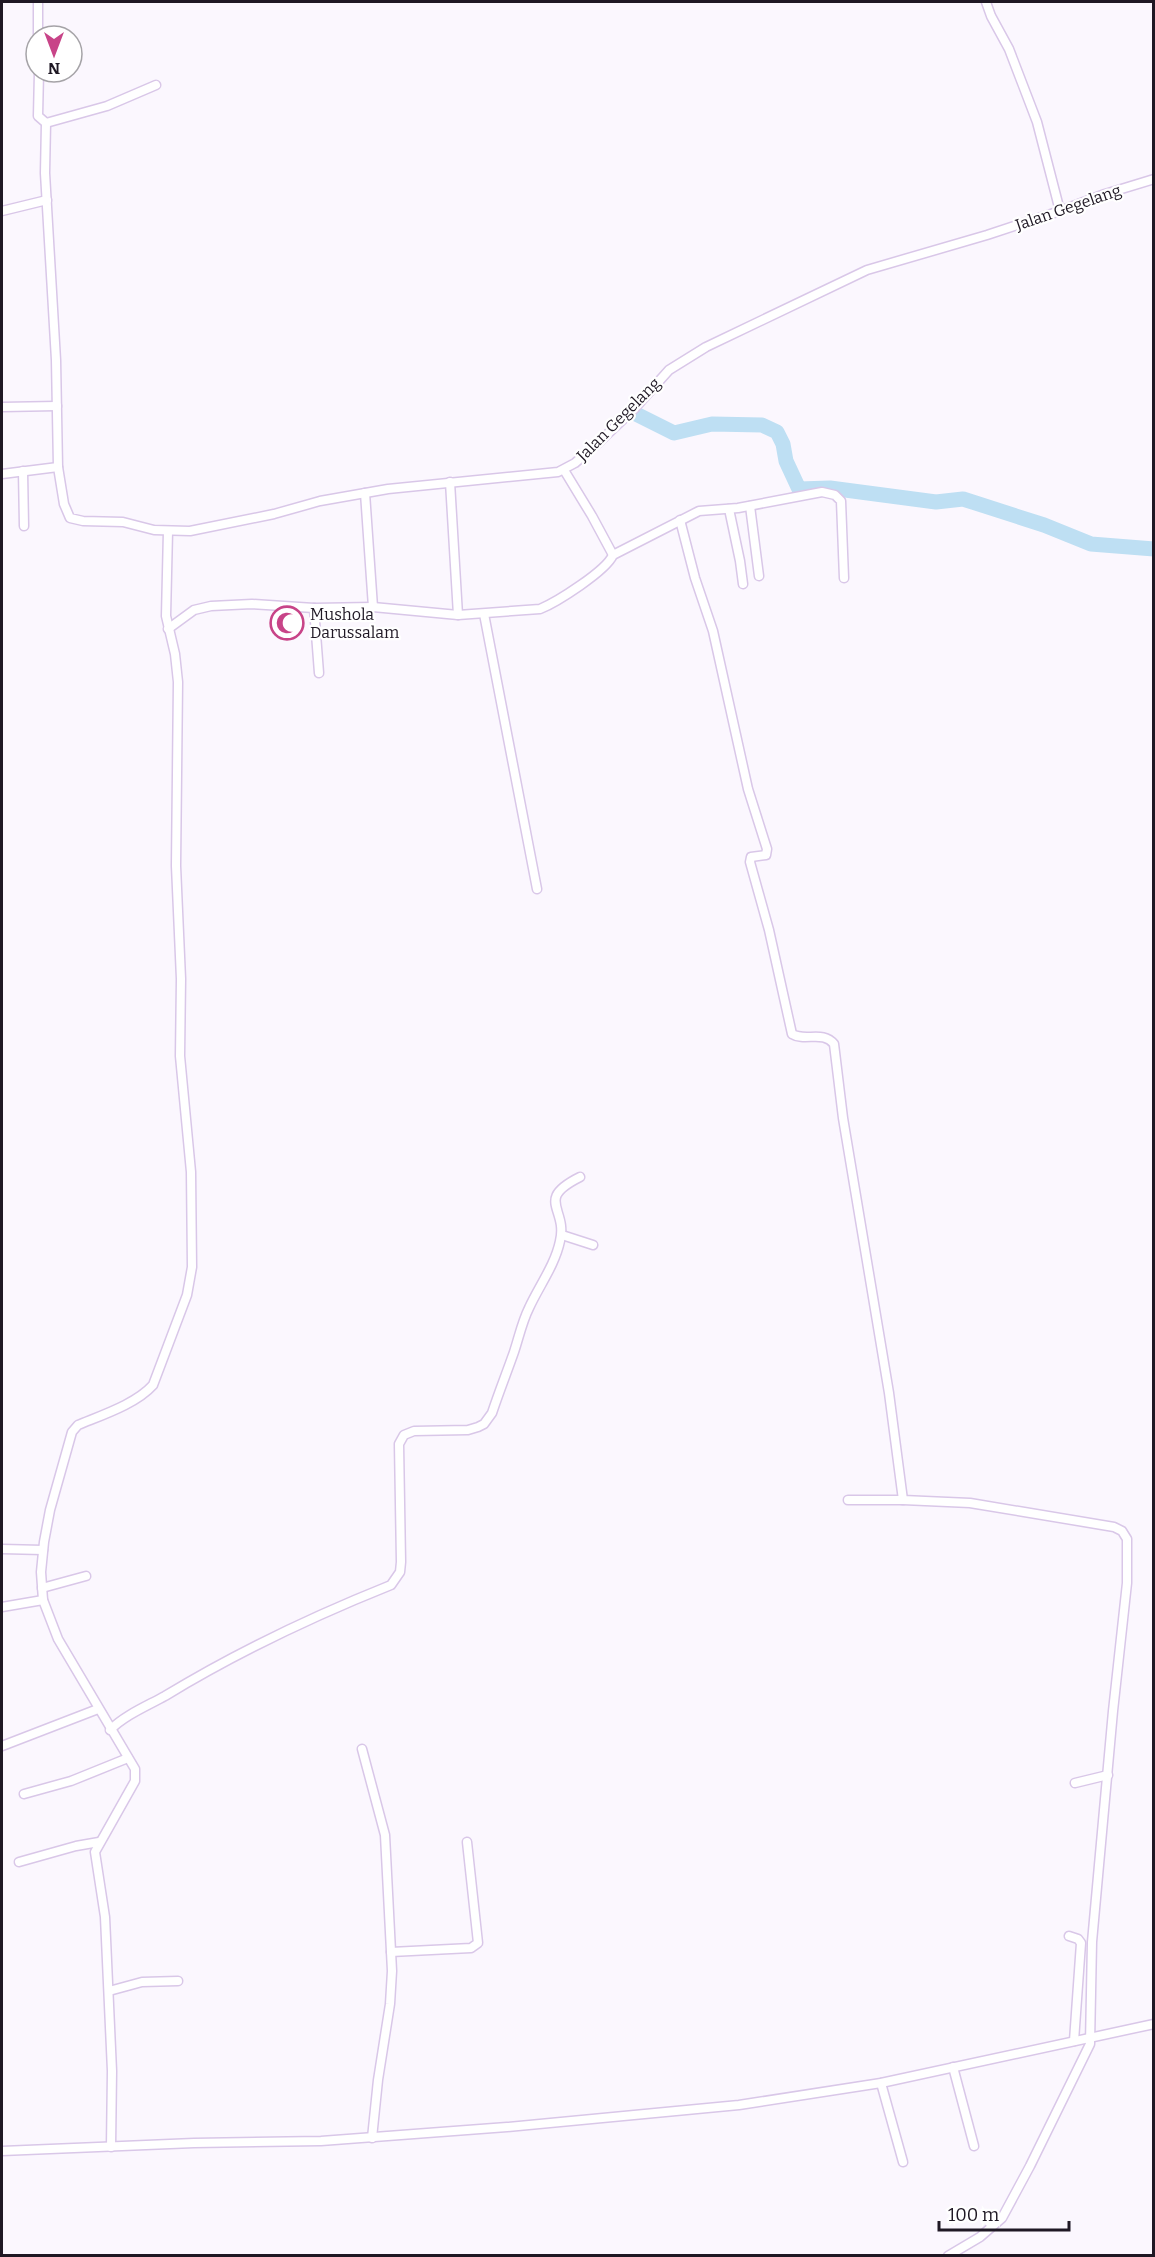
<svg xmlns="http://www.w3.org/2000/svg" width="1155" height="2257" font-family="Bitter,serif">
<rect width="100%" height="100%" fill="#fbf7fe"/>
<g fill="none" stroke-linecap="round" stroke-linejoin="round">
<path stroke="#bedff3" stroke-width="15" d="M636 414 674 433 712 424 762 425 777 432 783 444 786 461 799 489 830 488 936 502 963 499 1044 525 1091 544 1154 549"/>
<g stroke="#d9c7e8" stroke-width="11">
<g id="minor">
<path d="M38 2V36"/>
<path d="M986 2 991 16 1009 49 1037 122 1060 211"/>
<path d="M39 72 38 116 46 123 45 173 56 360 58 467 64 504 70 518 83 521 123 522 154 530 190 531 274 514 320 501 388 489 558 472 575 463 598 443 634 409 669 370 706 347 867 270 987 235 1060 211 1105 194 1154 179"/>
<path d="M46 123 107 106 156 85"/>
<path d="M2 211 47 200"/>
<path d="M2 407 57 406"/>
<path d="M564 470 592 516 613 555"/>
<path d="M23 471 24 526"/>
<path d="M2 474 58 467"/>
<path d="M450 482 458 615"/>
<path d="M365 493 373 607"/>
<path d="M750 506 759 576"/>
<path d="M729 509 740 561 743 584"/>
<path d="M680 520 695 578 713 631 748 789 767 849 766 855 751 857 750 862 769 930 792 1034C805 1042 823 1030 834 1044L843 1118 889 1393 903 1500 970 1503 1114 1527 1122 1531 1127 1539V1583L1113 1711 1092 1942 1090 2044 1030 2166 1002 2218 980 2237 948 2256"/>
<path d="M314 608 319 673"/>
<path d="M484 614 537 889"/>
<path d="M168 629 194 610 211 606 252 604 314 608 373 607 458 615 540 609C557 602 606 571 613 555L699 511 738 508 822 492 835 495 841 501 844 578"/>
<path d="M562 1235 593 1245"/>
<path d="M848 1500H903"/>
<path d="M2 1549 43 1550"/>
<path d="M42 1588 86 1576"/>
<path d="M2 1607 43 1600"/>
<path d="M110 1730C125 1715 147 1706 165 1696 239 1651 311 1617 391 1585L400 1572 401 1562 399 1444 404 1435 414 1431 468 1430 478 1427 484 1424 492 1413C499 1392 507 1372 514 1352 519 1337 522 1322 529 1308 539 1286 555 1265 560 1241 568 1208 534 1200 580 1177"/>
<path d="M2 1746 98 1709"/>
<path d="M362 1749 385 1835 392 1971 390 2004 378 2080 372 2138"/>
<path d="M1075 1783 1108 1775"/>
<path d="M24 1794 71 1781 128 1758"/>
<path d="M19 1862 76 1846 99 1842"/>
<path d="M1069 1936 1078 1939 1081 1943 1074 2041"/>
<path d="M391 1952 471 1948 478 1943 467 1842"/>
<path d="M109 1991 142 1982 178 1981"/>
<path d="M953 2067 974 2146"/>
<path d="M881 2083 903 2162"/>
<path d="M111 2147 112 2071 105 1917 95 1852 135 1781V1769L58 1639 43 1600 41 1572 44 1542 50 1510 72 1432 78 1425C102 1415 136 1404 153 1385L187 1295 192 1267 191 1172 180 1056 181 979 176 866 178 682 175 654 166 616 168 531"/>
<path d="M2 2151 194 2143 321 2141 507 2127 739 2105 881 2083 1154 2024"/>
</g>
</g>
<use href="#minor" stroke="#fff" stroke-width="8"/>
</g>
<defs>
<g id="mosque-ring" transform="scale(1.725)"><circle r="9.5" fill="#fff" stroke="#c84488" stroke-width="1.5"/><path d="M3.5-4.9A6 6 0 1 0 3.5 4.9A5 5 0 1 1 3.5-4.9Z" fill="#c84488"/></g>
</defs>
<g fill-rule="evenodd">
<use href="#mosque-ring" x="287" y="623"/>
</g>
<g text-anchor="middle" stroke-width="4.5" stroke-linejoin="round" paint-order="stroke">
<g font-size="16" fill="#1f1824" stroke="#fff">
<text transform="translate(1068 207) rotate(-19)" y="6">Jalan Gegelang</text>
<text transform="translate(618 419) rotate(-45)" y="6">Jalan Gegelang</text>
</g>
<g font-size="16" fill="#1f1824" stroke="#fff" text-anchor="start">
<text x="310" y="620">Mushola<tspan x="310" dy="18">Darussalam</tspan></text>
</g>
</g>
<rect width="1155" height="2257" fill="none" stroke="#1f1824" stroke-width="6"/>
<g transform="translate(54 54) rotate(180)"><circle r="28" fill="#ffffff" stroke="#a5a3a7" stroke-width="1.5"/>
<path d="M0-4.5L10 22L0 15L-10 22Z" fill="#c84488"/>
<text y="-9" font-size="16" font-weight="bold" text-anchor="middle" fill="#1f1824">N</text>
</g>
<path d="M939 2221v9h130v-9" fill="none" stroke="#1f1824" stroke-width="3"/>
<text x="948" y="2221" font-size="18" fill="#1f1824" stroke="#ffffff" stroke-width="4.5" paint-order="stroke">100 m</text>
</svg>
